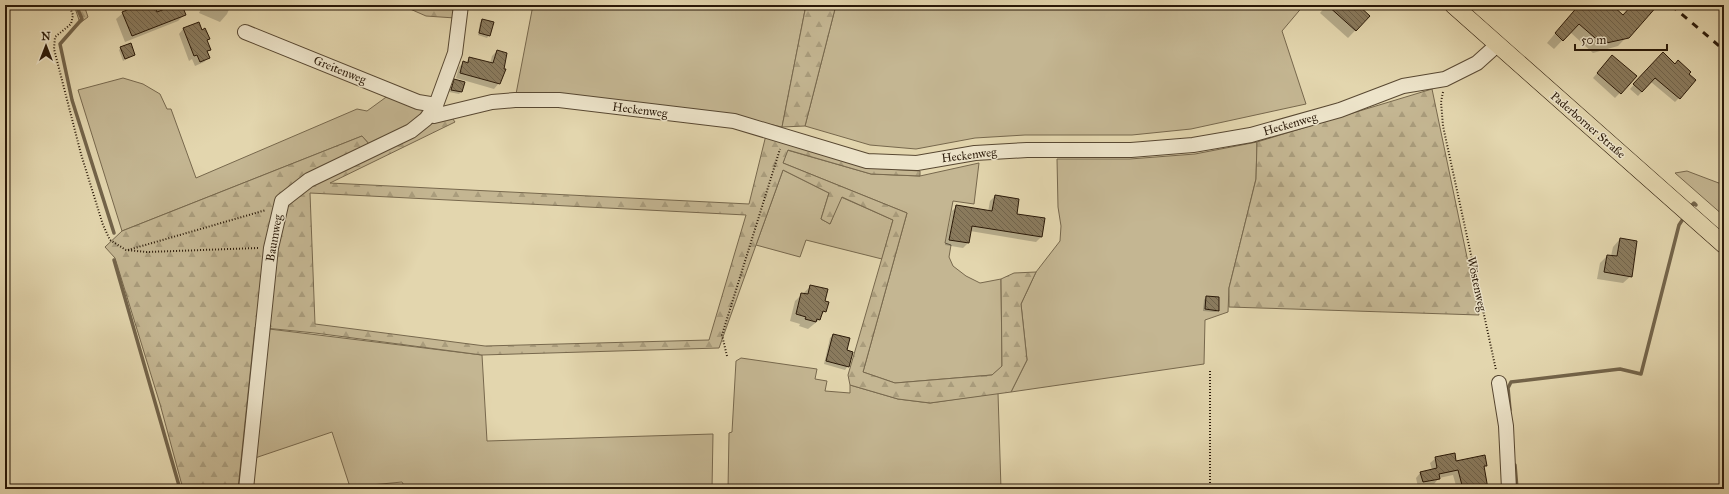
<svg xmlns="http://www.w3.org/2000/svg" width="1729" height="494" viewBox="0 0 1729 494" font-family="'IM FELL Great Primer',serif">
	<defs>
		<pattern id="forest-firs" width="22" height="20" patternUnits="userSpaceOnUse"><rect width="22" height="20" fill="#c4b692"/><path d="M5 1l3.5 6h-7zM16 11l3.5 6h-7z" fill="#a99c7c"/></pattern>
		<pattern id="building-back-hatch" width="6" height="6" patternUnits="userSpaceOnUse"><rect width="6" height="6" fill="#8a7b5e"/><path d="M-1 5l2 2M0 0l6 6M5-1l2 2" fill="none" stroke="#71644c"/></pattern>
	</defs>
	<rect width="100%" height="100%" fill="#e3d6ae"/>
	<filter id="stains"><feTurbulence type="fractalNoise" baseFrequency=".005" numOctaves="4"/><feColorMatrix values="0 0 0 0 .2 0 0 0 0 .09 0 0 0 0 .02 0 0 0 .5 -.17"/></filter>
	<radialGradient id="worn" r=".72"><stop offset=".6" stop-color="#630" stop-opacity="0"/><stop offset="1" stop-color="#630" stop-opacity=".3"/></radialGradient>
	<!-- green -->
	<g fill="#c4b692" stroke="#77684d">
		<path d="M533 5H806L782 127 736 117 516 94Z"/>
		<path d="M836 5H1304L1282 31 1306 104 1191 129 1132 135H1025L975 138 916 149 870 145 805 126Z"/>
		<path d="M123 78 143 84 160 94 167 109H171L196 178 357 109 367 111 389 95 425 110 402 130 370 145 362 136 122 231 78 90Z"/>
		<path d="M1257 142 1256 179 1229 288 1228 312 1205 320 1204 364 1011 392 1027 360 1021 304 1036 272 1060 241 1061 226 1058 207 1057 159H1130L1195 154Z"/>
		<path d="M787 150 871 174 920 176 979 163 974 204 953 201 945 243 951 245 949 257 953 266 966 276 980 283 1001 279 1002 367 992 375 895 383 863 372 907 213 783 163Z"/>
		<path d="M783 170 829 193 821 219 830 224 841 197 893 220 882 259 806 240 800 257 756 245Z"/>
		<path d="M1687 171 1724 185V216L1675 173Z"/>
		<path d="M269 329 482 355 487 441 713 434 712 489H406L402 482 350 487 332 432 255 458Z"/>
		<path d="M741 358 817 369 815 379 827 381 825 391 850 393V385L898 399 930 403 998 393 1001 489H728L729 433 732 432 736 361Z"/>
	</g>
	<!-- forest -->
	<g fill="url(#forest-firs)" stroke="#77684d" fill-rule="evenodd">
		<path d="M74 5H84L88 17 80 23Z"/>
		<path d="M401 5 455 7V18L426 16Z"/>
		<path d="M806 5H836L805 126 782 127Z"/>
		<path d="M1432 89 1479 315 1229 307V288L1256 179 1257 142Z"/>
		<path d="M450 115 455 122 330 183 749 204 766 135 871 168 920 171V176L871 174 788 150 783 163 907 213 863 372 895 383 992 375 1002 366 1001 279 1014 273 1036 272 1021 304 1027 360 1011 392 930 403 898 399 850 385 848 375 893 220 842 197 830 224 821 219 829 193 783 170 719 348 482 355 315 333 255 327 238 489H183L160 404 115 258 105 247 122 231 362 136 376 152 425 124ZM310 193 746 215 709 340 485 346 315 324Z"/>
	</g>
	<!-- shadow -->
	<g fill="#0003">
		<path d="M142 5H172L173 7 181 5 184 15 178 21 125 42 116 19 123 13Z"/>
		<path d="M203 5H231L227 14 220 22 199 13Z"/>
		<path d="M1327 5H1356L1369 16 1348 38 1320 13Z"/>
		<path d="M1541 5H1550L1546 9Z"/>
		<path d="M1579 5H1610L1623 16 1633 5H1657L1618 46 1593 53 1570 32 1554 49 1547 43Z"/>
		<path d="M1708 5H1718L1713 10Z"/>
		<path d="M483 20 489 35 487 38 478 35 480 22Z"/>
		<path d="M199 23 202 31 208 39 206 41 209 50 207 52 209 57 204 62 195 66 192 59 189 61 179 34 183 29Z"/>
		<path d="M121 48 134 55 123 61 119 50Z"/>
		<path d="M497 51 506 54 503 78 494 89 456 78 459 67 464 62 465 63 470 58 490 64 492 56Z"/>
		<path d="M1658 58 1675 65 1679 98 1675 102 1651 82 1638 96 1630 89Z"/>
		<path d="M1608 61 1635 77 1615 98 1593 78Z"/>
		<path d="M455 80 464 83 461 92 459 94 449 92Z"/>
		<path d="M995 196 1041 237 1036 242 970 231 968 243 963 248 945 245 952 211 957 206 988 212 990 201Z"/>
		<path d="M1620 239 1631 276 1623 283 1597 279 1600 263 1607 256H1611L1613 247Z"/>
		<path d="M811 286 824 302 825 311 820 317 819 320 808 329 799 326 800 324 790 321 795 301Z"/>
		<path d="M1206 297 1218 310 1216 312 1203 311 1204 300Z"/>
		<path d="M833 335 845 351 848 366 845 370 824 364 830 338Z"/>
		<path d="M1436 458 1486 465 1483 469 1487 489H1457L1453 475 1439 478 1434 484 1418 487 1416 478 1421 472 1432 470 1430 463Z"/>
	</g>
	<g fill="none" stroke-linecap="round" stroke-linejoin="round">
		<!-- stream -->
		<g stroke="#73644a" stroke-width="3.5">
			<path d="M76 5 82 19 60 44 72 100 114 233"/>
			<path d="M1692 205 1694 203 1696 205"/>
			<path d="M114 260 180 489"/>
			<path d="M1510 410 1508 388 1511 382 1620 369 1641 374 1679 225 1683 219"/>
			<path d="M1515 465 1517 489"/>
		</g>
	</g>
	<!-- building -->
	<g fill="url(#building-back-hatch)" stroke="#2a1908">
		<path d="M139 5H154L157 12 175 5H182L186 15 132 36 122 12Z"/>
		<path d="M1327 5H1358L1370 16 1356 31Z"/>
		<path d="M1579 5H1612L1623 15 1632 5H1658L1629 38 1602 44 1579 24 1563 41 1555 33Z"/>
		<path d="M482 19 494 22 490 36 479 33Z"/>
		<path d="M199 22 202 30 205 28 210 39 207 40 211 50 207 51 210 58 200 62 197 55 194 56 183 28Z"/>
		<path d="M131 43 135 55 125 59 120 47Z"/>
		<path d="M497 50 507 53 504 69H506L500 84 460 73 463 61 468 63 469 57 493 63Z"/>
		<path d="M1663 52 1675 64 1678 60 1691 72 1689 74 1696 80 1680 99 1655 78 1642 92 1633 84Z"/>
		<path d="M1612 55 1637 76 1621 94 1597 73Z"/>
		<path d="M454 79 465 82 462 92 451 90Z"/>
		<path d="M995 195 1019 199 1017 214 1045 218 1042 237 972 226 969 243 949 240 956 205 992 211Z"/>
		<path d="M1620 238 1637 241 1632 277 1604 272 1607 255 1617 256Z"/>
		<path d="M810 285 828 289 825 301 829 302 826 312 823 311 820 320 817 319 816 322 805 319 806 317 796 314 801 293 808 294Z"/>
		<path d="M1206 296 1219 297V311L1205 309Z"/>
		<path d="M833 334 850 338 847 350 853 352 849 367 826 361Z"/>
		<path d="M1455 453 1456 461 1485 455 1487 466H1484L1488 489H1463L1458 470 1439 474 1440 479 1423 482 1420 472 1437 468 1435 457Z"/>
	</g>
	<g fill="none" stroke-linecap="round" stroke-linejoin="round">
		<!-- minor casing -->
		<g stroke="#584832" stroke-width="16">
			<g id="minor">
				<path d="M245 32 418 102 436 105"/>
				<path d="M430 114 434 116 492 102 515 100H559L734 121 867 161 917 163 975 153 1027 150H1131L1193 145 1251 135 1340 110 1403 86 1445 79 1477 63 1497 45"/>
				<path d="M1499 383 1506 426 1509 489"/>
				<path d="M246 489 271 248 282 201 309 180 411 131 426 119 436 105 455 53 461 5"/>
			</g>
		</g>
		<!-- major casing -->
		<g stroke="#2a1908" stroke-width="18">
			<path id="major" d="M1453 5 1724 245"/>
		</g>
		<!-- path -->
		<g stroke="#2a1908" stroke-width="2" stroke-dasharray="1 2" stroke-linecap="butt">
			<path d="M69 5 73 15 71 24 55 37 54 49 81 154 103 225 110 240 126 250 147 252 258 248"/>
			<path d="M1443 92 1441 102 1443 126 1496 370"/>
			<path d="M128 250 266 210"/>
			<path d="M727 356 722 335 780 149"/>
			<path d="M1210 489V370"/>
		</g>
		<!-- minor -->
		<use href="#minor" stroke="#ede4ca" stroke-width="14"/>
		<!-- major -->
		<use href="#major" stroke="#e3d6ae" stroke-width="17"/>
		<!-- rail -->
		<path stroke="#2a1908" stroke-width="3" stroke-dasharray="7 7" stroke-linecap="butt" d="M1671 5 1724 50"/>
	</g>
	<g text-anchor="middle" stroke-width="3" stroke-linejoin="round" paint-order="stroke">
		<!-- street labels -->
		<g font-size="12" fill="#2a1908" stroke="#ede4ca">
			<text transform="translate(340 70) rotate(22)" y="4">Greitenweg</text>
			<text transform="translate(640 110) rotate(7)" y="4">Heckenweg</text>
			<text transform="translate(1290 124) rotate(-16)" y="4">Heckenweg</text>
			<text transform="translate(1588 125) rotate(41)" y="4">Paderborner Straße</text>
			<text transform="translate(969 155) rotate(-7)" y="4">Heckenweg</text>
			<text transform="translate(274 238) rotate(-80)" y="4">Baumweg</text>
			<text transform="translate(1477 284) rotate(78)" y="4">Wöstenweg</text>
		</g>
	</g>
	<!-- margin -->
	<rect width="1729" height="494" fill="none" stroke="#e3d6ae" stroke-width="20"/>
	<rect x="6" y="6" width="1717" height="482" fill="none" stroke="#2a1908" stroke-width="2"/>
	<rect x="10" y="10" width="1709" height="474" fill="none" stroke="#2a1908"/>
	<!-- north arrow -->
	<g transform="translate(46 46)" stroke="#ede4ca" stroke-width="3" paint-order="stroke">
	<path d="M0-3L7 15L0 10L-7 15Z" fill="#2a1908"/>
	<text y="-6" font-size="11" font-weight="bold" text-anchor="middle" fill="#2a1908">N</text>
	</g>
	<!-- scale -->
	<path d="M1575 44v6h92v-6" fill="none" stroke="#2a1908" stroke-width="2"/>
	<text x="1581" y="44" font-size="12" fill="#2a1908" stroke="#ede4ca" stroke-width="3" paint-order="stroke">50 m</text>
	<rect width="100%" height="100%" filter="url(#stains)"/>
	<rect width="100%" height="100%" fill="url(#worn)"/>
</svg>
